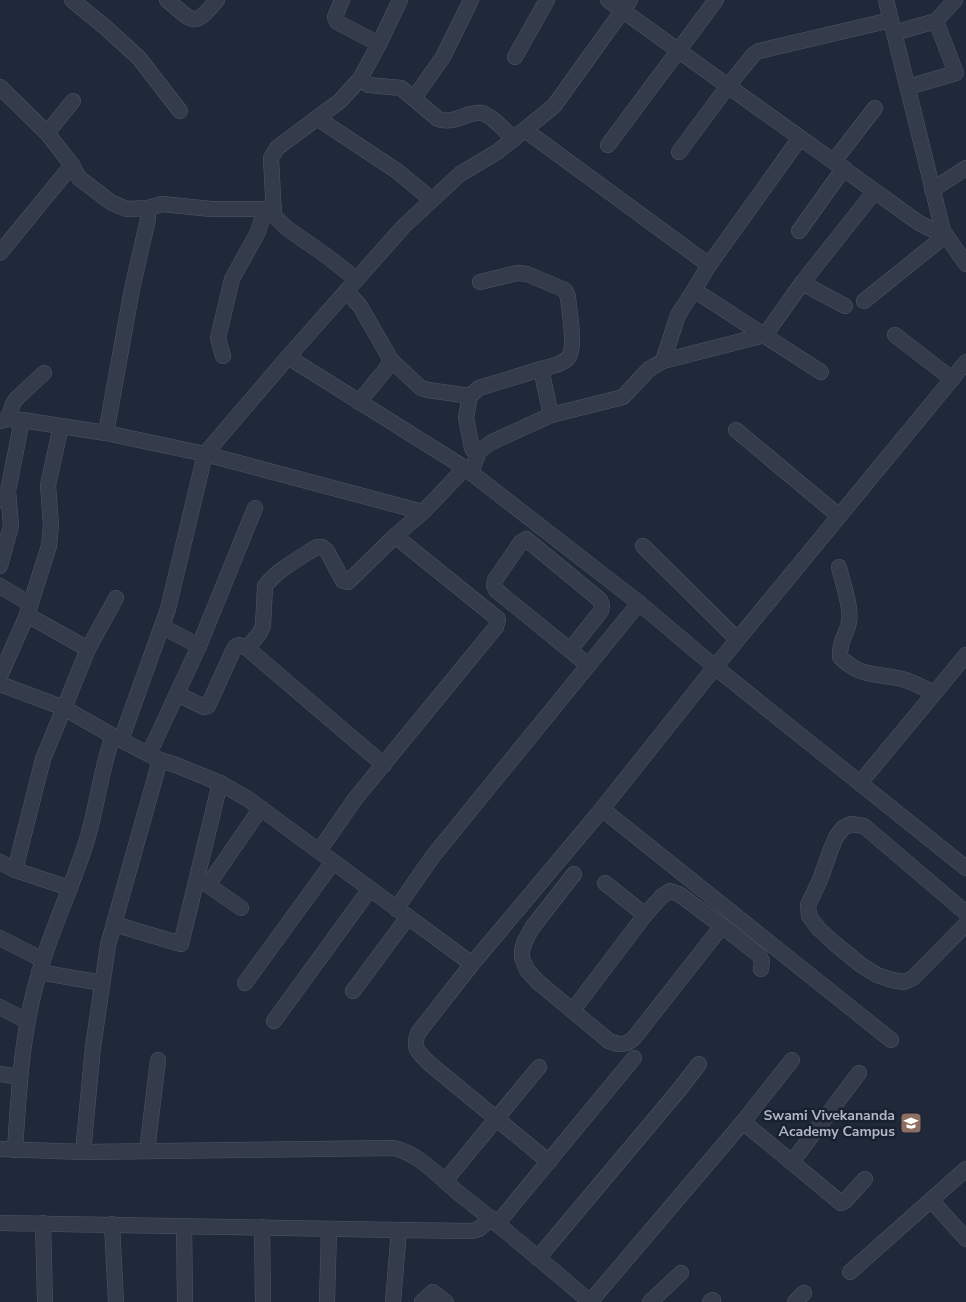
<svg xmlns="http://www.w3.org/2000/svg" width="966" height="1302" viewBox="0 0 966 1302" font-family="'Nunito Sans',sans-serif">
	<rect width="100%" height="100%" fill="#20293a"/>
	<g fill="none" stroke-linecap="round" stroke-linejoin="round">
		<!-- minor casing -->
		<g stroke="#4e5665" stroke-width="16">
			<g id="minor">
				<path d="M72 0 105 27 139 58 180 111"/>
				<path d="M167 0C194 22 193 29 217 0"/>
				<path d="M342 0 335 17 337 22 379 44 400 0"/>
				<path d="M608 0 919 223 931 229 943 231"/>
				<path d="M886 0 943 231 966 264"/>
				<path d="M936 21 955 0"/>
				<path d="M894 33 936 21 956 73 908 87"/>
				<path d="M515 57 547 0"/>
				<path d="M360 79 369 85 401 88 438 119C455 125 467 111 482 113 491 115 506 132 514 139"/>
				<path d="M0 87 47 133 72 165 0 253"/>
				<path d="M414 98 443 57 471 0"/>
				<path d="M317 118 397 171 432 200"/>
				<path d="M525 130 709 265 800 138"/>
				<path d="M47 133 73 101"/>
				<path d="M608 145 716 0"/>
				<path d="M679 152 728 86 754 54 759 51 891 20"/>
				<path d="M834 161 875 108"/>
				<path d="M72 165 79 178 112 203 127 209 148 208V219L132 289 106 433"/>
				<path d="M932 190 966 168"/>
				<path d="M148 208 162 204 211 209H274"/>
				<path d="M799 231 844 168"/>
				<path d="M709 265 694 290 821 372"/>
				<path d="M356 279 324 254 288 229 274 216 271 158 277 148 340 101 360 79 379 44"/>
				<path d="M480 282 517 273 527 274 565 290 568 297C569 310 577 351 567 359 561 365 548 367 541 369L551 415"/>
				<path d="M802 283 845 306"/>
				<path d="M346 291 360 306 391 360 386 369 359 402"/>
				<path d="M864 301 946 235"/>
				<path d="M895 335 952 379"/>
				<path d="M223 356 218 338 232 279 258 232 265 209"/>
				<path d="M288 357 403 227 460 174 497 152 554 106 630 0"/>
				<path d="M391 360 421 388 428 390 470 396"/>
				<path d="M663 361 678 315 694 290"/>
				<path d="M8 419 13 404 16 399 44 373"/>
				<path d="M0 421 8 419 22 420 106 433 205 454 423 512 465 468"/>
				<path d="M736 430 839 516"/>
				<path d="M477 455 472 448 466 418 470 396 479 388 541 369"/>
				<path d="M471 473 479 451 492 442 551 415 623 397 649 369 663 361 765 335 802 283 875 191"/>
				<path d="M0 500 8 491 22 420"/>
				<path d="M643 546 737 639"/>
				<path d="M0 566 11 526 8 491"/>
				<path d="M839 567C842 582 852 607 849 622 846 636 839 642 840 657 861 678 877 673 902 679 913 682 924 688 934 693"/>
				<path d="M0 586 30 604"/>
				<path d="M163 627 199 646"/>
				<path d="M247 648 259 634 263 626 265 586C278 569 300 558 317 547H322L327 551 343 581 348 582 395 536"/>
				<path d="M88 649 116 598"/>
				<path d="M570 650 601 611 602 605 600 600 526 539 521 542 495 580 494 585 496 590 588 665"/>
				<path d="M0 676 27 615 49 546 51 525 48 485 61 426"/>
				<path d="M0 684 64 708 88 649 27 615"/>
				<path d="M177 694 204 707 208 706 232 653 236 646 239 645 247 648 384 765"/>
				<path d="M121 740 168 609 205 454 288 357 465 468 639 603 715 667 966 868"/>
				<path d="M149 754 199 646 255 508"/>
				<path d="M860 783 966 655"/>
				<path d="M602 809 891 1040"/>
				<path d="M319 851 355 799 496 627 498 619 395 536 423 512"/>
				<path d="M0 862 15 870 69 888"/>
				<path d="M15 870 43 759 64 708 113 736"/>
				<path d="M574 874 532 928 525 941 522 950V958L527 970 538 982 609 1041C619 1045 625 1046 634 1038L722 926 759 955 762 961 761 969"/>
				<path d="M605 883 645 915"/>
				<path d="M241 908 208 885 261 808"/>
				<path d="M396 909 433 856 639 603"/>
				<path d="M966 913 864 826 851 824 843 828 836 837 831 849 820 880 808 905 809 916 818 928 833 942 861 965 877 975 892 980 904 982 913 978 966 924"/>
				<path d="M114 924 181 944 220 783"/>
				<path d="M0 938 43 960"/>
				<path d="M39 972 102 983"/>
				<path d="M245 983 333 862"/>
				<path d="M353 991 408 917"/>
				<path d="M0 1007 27 1021"/>
				<path d="M573 1010 645 915 662 896 670 891 679 894 722 926"/>
				<path d="M274 1021 370 889"/>
				<path d="M0 1074 20 1077"/>
				<path d="M743 1122 841 1203 845 1201 865 1179"/>
				<path d="M0 1149 83 1152 394 1148C417 1153 438 1175 456 1191 502 1227 546 1264 590 1302"/>
				<path d="M15 1150C19 1088 22 1026 41 967 53 926 72 887 85 846 97 810 100 772 113 736L160 760 176 765 220 783 248 799 472 964"/>
				<path d="M147 1151 158 1060"/>
				<path d="M83 1152 93 1047 108 945 160 760"/>
				<path d="M549 1162 430 1064C419 1053 412 1049 418 1033L472 964 598 814 715 667 966 362"/>
				<path d="M792 1162 859 1073"/>
				<path d="M445 1181 539 1067"/>
				<path d="M931 1200 966 1239"/>
				<path d="M0 1223 399 1230"/>
				<path d="M43 1223 45 1302"/>
				<path d="M112 1224 116 1302"/>
				<path d="M497 1224 634 1058"/>
				<path d="M184 1226 185 1302"/>
				<path d="M262 1227 263 1302"/>
				<path d="M538 1258 679 1090 699 1064"/>
				<path d="M850 1272 966 1169"/>
				<path d="M327 1302 329 1229"/>
				<path d="M393 1302 399 1230 472 1231 479 1229 491 1218"/>
				<path d="M422 1302 433 1292 446 1302"/>
				<path d="M590 1302 743 1122 792 1060"/>
				<path d="M650 1302 681 1273"/>
				<path d="M710 1302 713 1300"/>
				<path d="M795 1302 804 1293"/>
			</g>
		</g>
		<!-- minor -->
		<use href="#minor" stroke="#343b4b" stroke-width="15"/>
	</g>
	<!-- icons -->
	<defs>
		<g id="school-square" transform="scale(1.125)"><rect x="-9" y="-9" width="18" height="18" rx="4" fill="#8d6e63" stroke="#19202f"/><path d="M0-5L7-2L0 1L-7-2ZM-4 1L0 2.5L4 1V4Q0 6-4 4Z" fill="#fff"/></g>
	</defs>
	<g fill-rule="evenodd">
		<use href="#school-square" x="911" y="1123"/>
	</g>
	<g text-anchor="middle" stroke-width="5" stroke-linejoin="round" paint-order="stroke">
		<!-- poi labels -->
		<g font-size="14" font-weight="bold" fill="#aeb6c7" stroke="#19202f" text-anchor="end">
			<text x="895" y="1120">Swami Vivekananda<tspan x="895" dy="16">Academy Campus</tspan></text>
		</g>
	</g>
</svg>
